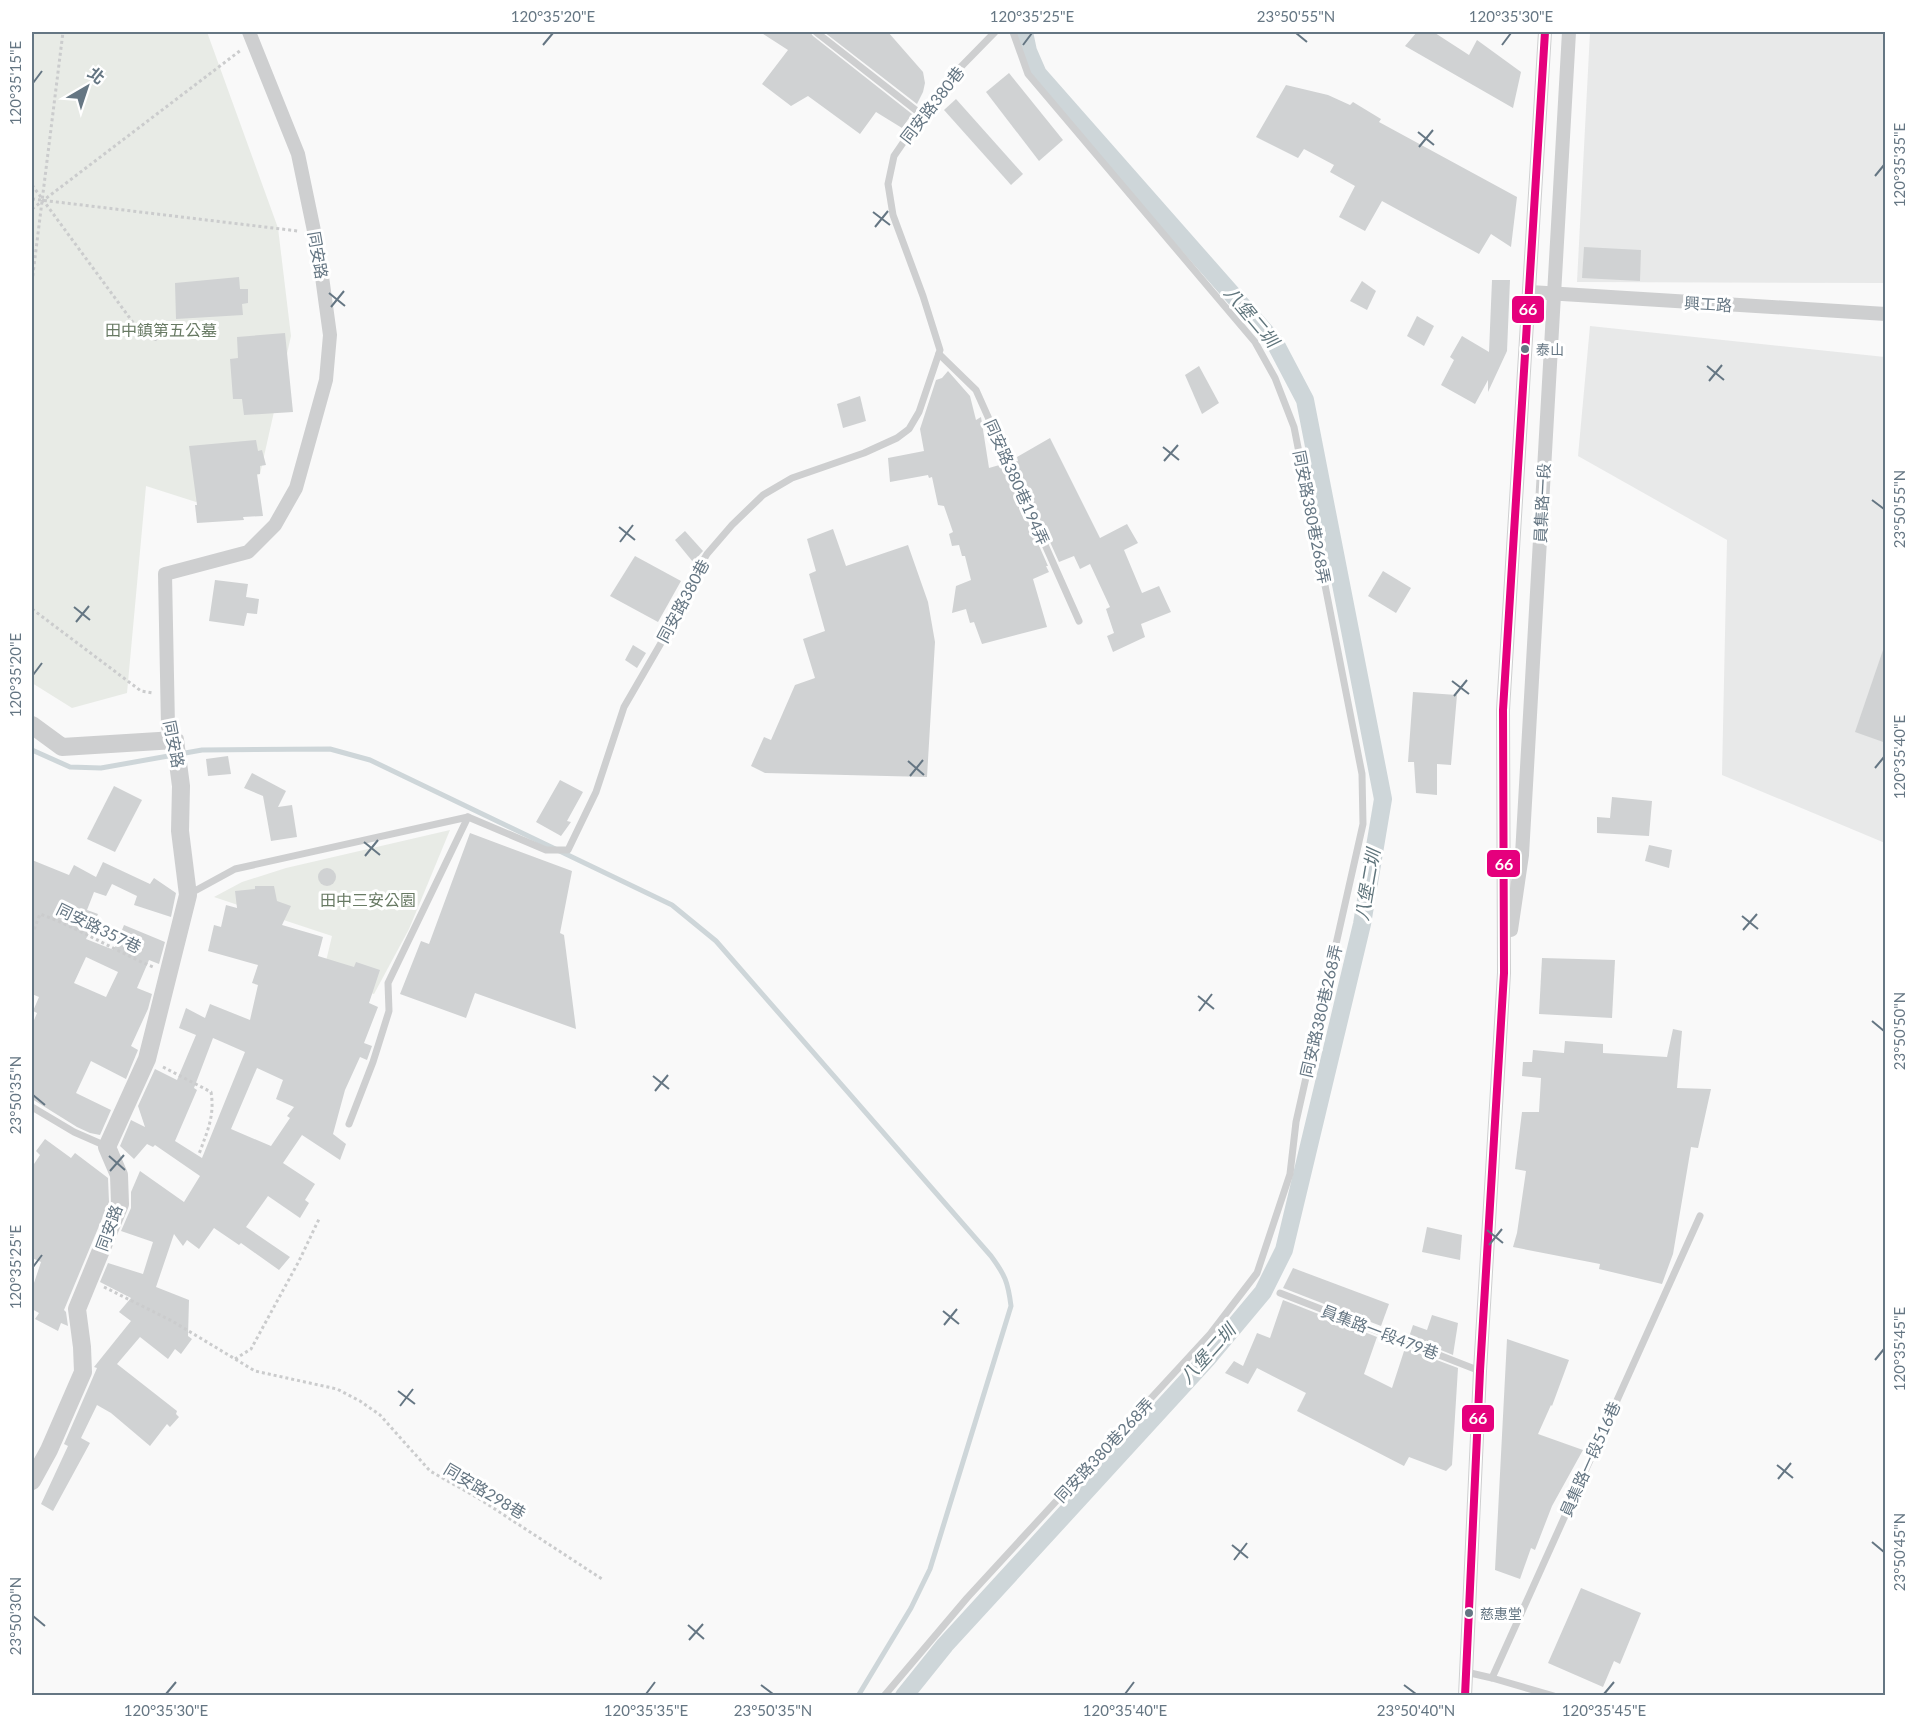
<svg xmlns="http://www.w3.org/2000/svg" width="1917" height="1727" viewBox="0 0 1917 1727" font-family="Lato,'Noto Sans TC',sans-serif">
	<rect width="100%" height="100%" fill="#f9f9f9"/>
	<!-- built -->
	<g fill="#e8e9e9">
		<path d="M1590 32H1885V283L1577 282Z"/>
		<path d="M1590 326 1885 357V843L1722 775 1727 540 1578 456Z"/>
	</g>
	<!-- green -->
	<g fill="#e8ebe6">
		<path d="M32 32H207L278 228 291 336 260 474 196 502 146 486 127 693 72 708 32 683Z"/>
		<path d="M450 830 409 929 374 994 322 978 332 936 214 897 242 882 286 868Z"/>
	</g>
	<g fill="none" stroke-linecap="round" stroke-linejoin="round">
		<!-- stream -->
		<path stroke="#ced6d9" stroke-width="5" d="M32 750 70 767 101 768 202 750 330 749 370 760 672 905 716 941 991 1256C1005 1275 1008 1282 1011 1306L930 1569 911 1608 858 1696"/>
		<!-- canal -->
		<path stroke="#ced6d9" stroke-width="18" d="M904 1696 945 1645 1207 1359 1263 1292 1284 1250 1362 924 1383 799 1305 400 1275 343 1038 74 1028 51 1024 32"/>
	</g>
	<!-- building -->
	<g fill="#d0d2d3" fill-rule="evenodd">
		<path d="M760 32H810L813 36 912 114 902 128 876 112 860 134 808 96 791 106 762 84 788 50Z"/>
		<path d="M824 32H888L923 72 925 83 923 92 917 104Z"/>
		<path d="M1417 32 1435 33 1469 55 1477 40 1521 72 1513 108 1405 46Z"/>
		<path d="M1009 73 1063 140 1039 161 986 92Z"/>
		<path d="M1286 85 1328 95 1350 105 1353 102 1381 119 1379 122 1517 197 1511 247 1491 234 1479 254 1382 201 1365 231 1339 217 1355 186 1330 172 1334 165 1304 149 1298 158 1256 137Z"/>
		<path d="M956 99 1023 174 1011 185 944 110Z"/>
		<path d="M1584 247 1641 250 1640 281 1582 278Z"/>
		<path d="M239 277 240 289H248V303L242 304 243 315 176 319 175 283Z"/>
		<path d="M1492 280H1510L1507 351 1488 392V380L1475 404 1441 385 1454 360 1450 357 1462 336 1489 352Z"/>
		<path d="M1362 281 1376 291 1367 310 1350 301Z"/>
		<path d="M1417 316 1434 326 1424 346 1407 336Z"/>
		<path d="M285 333 293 412 244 415 242 399H233L230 359 238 358 237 337Z"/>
		<path d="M1199 366 1219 403 1202 414 1185 375Z"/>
		<path d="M948 371 970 396 976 420 981 417 989 468 1003 464 1048 566H1046L1049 572 1033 579 1047 627 982 644 974 622 970 623 966 609 952 613 956 586 971 580 965 556H962L959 545 952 546 949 534 953 532 944 506 938 505 932 477 929 478 928 475 890 482 888 458 924 451 920 429 936 380 942 378Z"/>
		<path d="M860 396 866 421 843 428 837 404Z"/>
		<path d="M1050 438 1100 538 1127 524 1138 543 1124 550 1142 593 1159 586 1171 612 1141 624 1145 637 1113 652 1107 636 1114 633 1106 609 1110 607 1090 564 1080 569 1074 556 1059 562 1014 462 1018 461 1017 457Z"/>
		<path d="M256 440 258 451 262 450 266 465 260 466V474H257L263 516 243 517 244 520 197 523 195 505H197L189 446Z"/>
		<path d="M833 529 846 566 908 545 928 602 935 642 927 777 765 773 751 766 764 737 771 740 795 685 815 678 803 639 825 631 809 574 816 571 807 539Z"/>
		<path d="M685 531 703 551 693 562 675 540Z"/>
		<path d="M635 556 681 581 658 622 610 596Z"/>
		<path d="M1383 571 1411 588 1396 613 1368 596Z"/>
		<path d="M215 580 248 584 246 597 259 599 257 614 247 613 244 626 209 621Z"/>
		<path d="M633 645 646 653 637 668 625 660Z"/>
		<path d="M1883 650 1886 651V743L1855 732Z"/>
		<path d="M1413 692 1457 695 1451 765 1437 764V795L1416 793 1414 762H1408Z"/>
		<path d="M228 756 231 774 208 776 206 759Z"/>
		<path d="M252 773 286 791 278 807 292 805 297 837 271 841 263 796 244 788Z"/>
		<path d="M560 780 583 792 567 821 571 822 561 836 536 822Z"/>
		<path d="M114 786 142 800 115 852 87 839Z"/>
		<path d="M1612 797 1652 801 1649 836 1597 833V817L1610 818Z"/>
		<path d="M470 833 572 871 560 933 564 935 576 1029 475 993 466 1018 400 994 421 941 429 944Z"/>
		<path d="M1649 845 1672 850 1669 868 1645 861Z"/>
		<path d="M32 860 69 875 74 865 96 877 103 862 150 884 154 878 176 893 171 917 134 905 137 896 112 884 106 896 94 892 87 910 98 914 86 939 114 950 124 925 165 942 159 964 149 960 137 988 152 994 148 1009 131 1046 138 1050 126 1079 91 1061 76 1093 111 1110 100 1135 90 1133 77 1127 32 1099V1025L37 1013 33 1011 39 997 32 994ZM86 957 118 972 106 997 74 983Z"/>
		<circle cx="327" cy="877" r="9"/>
		<path d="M255 886H274L277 901 291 906 282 925 323 937 318 956 354 967 356 962 380 970 369 1003 378 1007 364 1043 372 1046 367 1060 360 1057 345 1090 333 1134 346 1144 340 1160 302 1135 283 1163 315 1184 305 1200 309 1203 300 1218 268 1196 246 1227 290 1257 279 1270 241 1243 239 1245 214 1228 199 1249 187 1240 183 1246 174 1234 156 1287 189 1300 188 1336 192 1339 181 1354 175 1349 168 1359 140 1337 117 1364 177 1411 176 1414 179 1417 170 1427 167 1424 150 1446 111 1413 97 1405 81 1438 90 1443 53 1511 41 1504 68 1446 64 1444 97 1368 94 1367 131 1321 119 1312 131 1298 100 1282 108 1263 143 1274 153 1242 121 1231 131 1208V1192L140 1171 184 1202 200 1176 155 1145 153 1147 147 1144 134 1159 120 1146 131 1120 145 1127 138 1106 155 1069 177 1080 196 1035 179 1028 186 1008 205 1018 210 1004 250 1020 258 985 252 983 258 965 208 951 214 925 221 927 226 905 237 908 235 891 255 889ZM213 1038 245 1052 202 1158 175 1141 197 1090 194 1088ZM257 1068 283 1080 276 1099 294 1107 287 1116 290 1118 271 1146 231 1129Z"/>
		<path d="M1542 958 1615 960 1612 1018 1539 1014Z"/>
		<path d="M1673 1029 1682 1031 1677 1088 1711 1089 1698 1148 1691 1147 1673 1254 1662 1284 1599 1269 1600 1264 1513 1247 1517 1233 1526 1171 1515 1169 1522 1112H1539L1541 1078 1522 1076 1523 1062H1532L1533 1050 1564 1053 1565 1041 1603 1044V1053L1667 1057Z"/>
		<path d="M45 1139 71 1158 75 1153 108 1178 109 1202 64 1310 66 1312 68 1326 61 1323 58 1331 35 1319 39 1313 32 1309V1289L41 1262 32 1258V1167L40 1155 36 1151Z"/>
		<path d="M1427 1227 1462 1235 1460 1260 1422 1252Z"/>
		<path d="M1293 1268 1389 1304 1381 1326 1283 1288Z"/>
		<path d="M1283 1300 1377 1337 1364 1374 1392 1388 1405 1348 1458 1368 1452 1465 1446 1471 1409 1457 1404 1466 1297 1411 1306 1393 1257 1368 1248 1384 1225 1373 1234 1361 1243 1366 1257 1333 1270 1338Z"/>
		<path d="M1432 1315 1458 1323 1453 1355 1409 1337 1413 1325 1427 1330Z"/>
		<path d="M1507 1339 1569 1360 1552 1406 1551 1405 1538 1434 1583 1450 1552 1506 1535 1550 1531 1548 1520 1579 1495 1570Z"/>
		<path d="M1581 1588 1641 1613 1620 1664 1614 1661 1603 1687 1548 1663Z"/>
	</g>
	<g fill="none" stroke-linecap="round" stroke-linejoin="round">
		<!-- path -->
		<g stroke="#cbcccd" stroke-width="3" stroke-dasharray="3 3" stroke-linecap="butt">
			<path d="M32 185 140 332 157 340"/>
			<path d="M32 199 298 231"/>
			<path d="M32 209 241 50"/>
			<path d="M32 282 63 32"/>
			<path d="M32 609 141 691 153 693"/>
			<path d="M32 935 40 914C79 928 115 951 153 967"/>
			<path d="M163 1067 211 1092C215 1116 207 1132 199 1154"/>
			<path d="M104 1287 172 1321 255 1371 337 1389 360 1401 380 1415 430 1471 478 1498 602 1579"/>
			<path d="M235 1359 251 1349 299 1261 319 1219"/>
		</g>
		<!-- service -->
		<g stroke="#cecfd0" stroke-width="7">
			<path d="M816 32 922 115"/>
			<path d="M939 354 976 390 1079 621"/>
			<path d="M191 893 235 869 468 817 546 850H568L596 792 624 707 668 631 681 598 707 554 732 525 763 495 792 478 864 453 897 438 909 429 919 412 940 350 923 296 893 215 888 184 894 156 922 115 949 79 995 32"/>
			<path d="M32 1107 74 1132 106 1146"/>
			<path d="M349 1124 373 1062 389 1011 388 983 468 817"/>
			<path d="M1280 1293 1480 1371"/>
			<path d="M1466 1672 1492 1678 1700 1216"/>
			<path d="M1492 1678 1554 1696"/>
			<path d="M884 1696 967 1598 1211 1333 1257 1273 1290 1174 1296 1122 1363 824 1362 774 1294 427 1275 378 1255 342 1028 74 1013 32"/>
		</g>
		<!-- minor -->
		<g stroke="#cecfd0" stroke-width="14">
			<path d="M1530 292 1886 314"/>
			<path d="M175 740 168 727 165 574 248 552 275 525 296 488 326 380 330 335 319 255 298 154 249 32"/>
			<path d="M1511 930 1522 855 1569 32"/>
			<path d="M1465 1696 1480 1371 1504 973 1503 710 1545 32"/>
		</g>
		<!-- tertiary -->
		<path stroke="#cecfd0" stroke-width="18" d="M32 725 62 747 175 740 181 786 180 831 188 895 147 1059 107 1147 119 1175 120 1204 77 1309 82 1347 83 1372 49 1450 32 1481"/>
		<!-- bus-1 casing -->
		<g stroke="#fff" stroke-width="12">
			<path id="bus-1" d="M1465 1696 1480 1371 1504 973 1503 710 1545 32"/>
		</g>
		<!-- bus-1 -->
		<use href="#bus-1" stroke="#e5007d" stroke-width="8"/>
	</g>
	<!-- ticks -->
	<path fill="none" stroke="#657683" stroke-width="2" d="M1296 33 1307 42M543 45 553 33M1023 45 1032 33M1502 45 1511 33M33 83 42 71M1418 132 1434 145M1419 147 1433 130M1875 176 1884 165M873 212 890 225M875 227 888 211M329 293 345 306M331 307 344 291M1707 366 1724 380M1709 381 1722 365M1163 447 1179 460M1164 461 1178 445M1872 500 1884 509M619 527 635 540M620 542 633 525M74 607 90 620M76 622 89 606M33 675 42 663M1452 681 1469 694M1454 696 1467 680M908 761 924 775M1875 768 1884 757M910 776 923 760M364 842 380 855M365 856 378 840M1742 916 1758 929M1743 930 1757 914M1198 996 1214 1009M1199 1011 1212 994M1872 1021 1884 1031M653 1076 669 1089M655 1091 668 1075M33 1095 45 1105M109 1156 125 1170M110 1171 124 1155M1487 1230 1503 1243M1489 1245 1502 1229M33 1267 42 1255M943 1311 959 1324M944 1325 957 1309M1875 1360 1884 1349M398 1391 415 1404M400 1406 413 1389M1777 1465 1793 1478M1778 1479 1791 1463M1872 1542 1884 1552M1232 1545 1248 1558M1234 1560 1247 1543M33 1616 45 1626M688 1625 704 1639M689 1640 703 1624M761 1685 773 1694M1404 1685 1416 1694M166 1694 176 1682M646 1694 655 1682M1125 1694 1134 1682M1604 1694 1614 1682"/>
	<!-- markers -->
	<g fill="#657683" stroke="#fff" stroke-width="2">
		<circle cx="1525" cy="349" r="5"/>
		<circle cx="1469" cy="1613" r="5"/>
	</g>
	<g text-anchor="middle" stroke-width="6" stroke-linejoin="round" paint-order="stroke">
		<!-- bus labels -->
		<g font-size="14" fill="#657683" stroke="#fff" text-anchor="start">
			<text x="1536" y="355">泰山</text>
			<text x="1480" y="1619">慈惠堂</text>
		</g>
		<!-- street labels -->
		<g font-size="16" fill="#657683" stroke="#fff">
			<text transform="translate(932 105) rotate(-52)" y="6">同安路380巷</text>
			<text transform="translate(318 255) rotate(80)" y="6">同安路</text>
			<text transform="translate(1708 304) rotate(3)" y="6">興工路</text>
			<text transform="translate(1017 482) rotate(66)" y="6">同安路380巷194弄</text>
			<text transform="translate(1542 503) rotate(-87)" y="6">員集路一段</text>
			<text transform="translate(1312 517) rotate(79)" y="6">同安路380巷268弄</text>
			<text transform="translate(683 601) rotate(-62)" y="6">同安路380巷</text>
			<text transform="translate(174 744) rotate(79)" y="6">同安路</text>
			<text transform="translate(99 928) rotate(26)" y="6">同安路357巷</text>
			<text transform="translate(1321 1011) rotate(-77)" y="6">同安路380巷268弄</text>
			<text transform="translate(109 1228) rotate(-70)" y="6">同安路</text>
			<text transform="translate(1380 1332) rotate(21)" y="6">員集路一段479巷</text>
			<text transform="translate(1104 1450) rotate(-47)" y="6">同安路380巷268弄</text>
			<text transform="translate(1590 1459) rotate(-66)" y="6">員集路一段516巷</text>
			<text transform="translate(485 1491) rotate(31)" y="6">同安路298巷</text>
		</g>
		<!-- park labels -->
		<g font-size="16" fill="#687a64" stroke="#fff">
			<text x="161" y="336">田中鎮第五公墓</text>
			<text x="368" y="906">田中三安公園</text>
		</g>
		<!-- water labels -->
		<g font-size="18" font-style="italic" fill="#60757c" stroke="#fff">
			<text transform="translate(1251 317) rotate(50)" y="6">八堡二圳</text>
			<text transform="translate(1368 885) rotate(-80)" y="6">八堡二圳</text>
			<text transform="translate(1208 1354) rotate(-48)" y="6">八堡二圳</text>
		</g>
	</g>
	<g stroke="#fff" stroke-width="2">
		<rect x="1511" y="295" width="34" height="29" rx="6" fill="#e5007d"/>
		<rect x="1486" y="849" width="35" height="29" rx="6" fill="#e5007d"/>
		<rect x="1461" y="1404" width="34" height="29" rx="6" fill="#e5007d"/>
	</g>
	<g font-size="16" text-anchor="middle" font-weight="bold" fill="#fff">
		<text x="1528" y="315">66</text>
		<text x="1504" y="870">66</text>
		<text x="1478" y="1424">66</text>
	</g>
	<!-- border -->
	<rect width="1917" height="1727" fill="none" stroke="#ffffff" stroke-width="66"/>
	<!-- north arrow -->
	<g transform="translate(87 87) rotate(39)" stroke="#ffffff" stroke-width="4.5" paint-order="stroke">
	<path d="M0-4.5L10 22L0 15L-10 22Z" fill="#657683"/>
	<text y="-9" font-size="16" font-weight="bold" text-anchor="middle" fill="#657683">北</text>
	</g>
	<rect x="33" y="33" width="1851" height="1661" fill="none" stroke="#657683" stroke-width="2"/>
	<g font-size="15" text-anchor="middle" fill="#657683">
		<text x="553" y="22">120°35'20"E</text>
		<text x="1032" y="22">120°35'25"E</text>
		<text x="1296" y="22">23°50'55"N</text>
		<text x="1511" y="22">120°35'30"E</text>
		<text transform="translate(16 83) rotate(-90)" y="5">120°35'15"E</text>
		<text transform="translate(1900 165) rotate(-90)" y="5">120°35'35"E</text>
		<text transform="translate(1900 509) rotate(-90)" y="5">23°50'55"N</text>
		<text transform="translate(16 675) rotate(-90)" y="5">120°35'20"E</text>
		<text transform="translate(1900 757) rotate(-90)" y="5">120°35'40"E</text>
		<text transform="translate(1900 1031) rotate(-90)" y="5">23°50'50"N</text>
		<text transform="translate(16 1095) rotate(-90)" y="5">23°50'35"N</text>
		<text transform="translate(16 1267) rotate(-90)" y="5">120°35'25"E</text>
		<text transform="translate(1900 1349) rotate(-90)" y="5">120°35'45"E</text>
		<text transform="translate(1900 1552) rotate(-90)" y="5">23°50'45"N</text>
		<text transform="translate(16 1616) rotate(-90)" y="5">23°50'30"N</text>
		<text x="166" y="1716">120°35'30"E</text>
		<text x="646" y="1716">120°35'35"E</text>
		<text x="773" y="1716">23°50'35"N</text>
		<text x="1125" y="1716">120°35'40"E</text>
		<text x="1416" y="1716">23°50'40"N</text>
		<text x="1604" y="1716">120°35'45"E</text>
	</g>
</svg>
